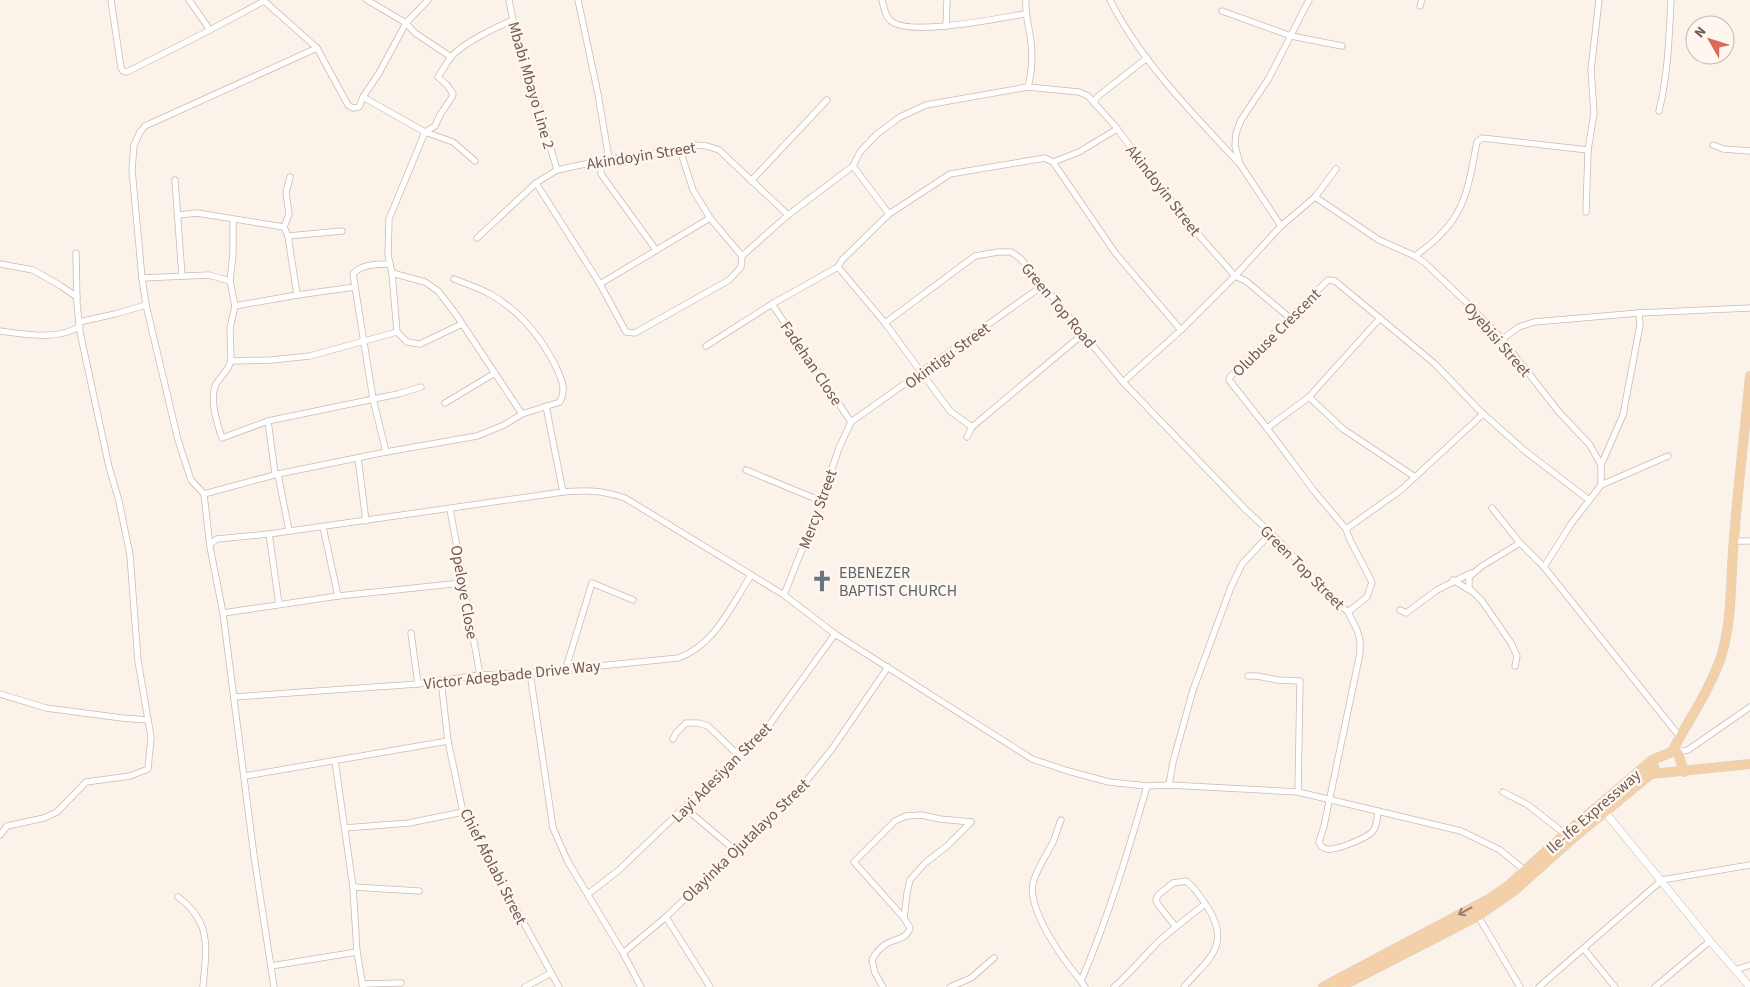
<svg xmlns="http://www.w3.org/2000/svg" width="1750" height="987" viewBox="0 0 1750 987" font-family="'Source Sans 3',sans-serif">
	<rect width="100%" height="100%" fill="#fbf3ea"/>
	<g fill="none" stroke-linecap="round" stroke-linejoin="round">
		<!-- minor casing -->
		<g stroke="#ccbab0" stroke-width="7">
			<g id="minor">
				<path d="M111 0 121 68 123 71 127 72 210 30 264 1"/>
				<path d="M189 0 210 30"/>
				<path d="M263 0 317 48 348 105 353 108 359 107 363 97 379 73 406 23 428 0"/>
				<path d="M367 0 406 23 415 33 451 57"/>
				<path d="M509 0 513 20 557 170"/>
				<path d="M578 0 598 94 609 159"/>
				<path d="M882 0C884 7 885 17 891 21 910 37 999 18 1025 14"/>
				<path d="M1026 0C1025 13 1028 23 1030 35 1033 52 1032 71 1028 87"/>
				<path d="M1110 0C1140 60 1192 113 1238 162"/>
				<path d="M1420 6 1422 0"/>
				<path d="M1222 11 1291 36 1342 46"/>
				<path d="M946 26 947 0"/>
				<path d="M363 97 425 132 453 142 475 161"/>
				<path d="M1094 103 1097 97 1147 58"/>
				<path d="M1659 111C1668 74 1669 38 1671 0"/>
				<path d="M1713 145 1723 149 1750 151"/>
				<path d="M601 161V174L656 250"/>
				<path d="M1053 162 1079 152 1117 129"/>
				<path d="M853 166 889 214"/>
				<path d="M175 180 182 276"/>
				<path d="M751 181 827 100"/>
				<path d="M536 183 600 284 626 332 635 333 729 280 741 267 742 256 710 218 693 190 680 150"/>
				<path d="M1315 197 1379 240 1415 256 1425 263 1466 302 1502 339 1558 411 1590 445 1601 465V485L1571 524 1544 567 1680 737"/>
				<path d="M1586 212 1588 150 1594 113 1591 70 1599 0"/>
				<path d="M178 215 197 213 284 227 288 236 297 295"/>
				<path d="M233 220V254L230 281 235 306 230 328 231 361 271 360 310 356 397 332"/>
				<path d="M1281 226 1240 164 1235 146 1236 133 1241 120 1269 78 1309 0"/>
				<path d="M284 227 289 214 286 192 290 177"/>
				<path d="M288 236 342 231"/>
				<path d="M477 238 536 183 557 170 609 159 680 150 695 145 707 146 719 150 788 215"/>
				<path d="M742 256 788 215 853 166 860 152 877 134 900 117 926 105 1028 87 1079 92 1088 96 1115 126 1167 196 1197 233 1235 276 1246 281 1290 318"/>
				<path d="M1415 256C1435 242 1456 222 1464 198 1471 180 1473 160 1477 142L1482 138 1588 150"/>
				<path d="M0 264 33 270 61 286 77 297"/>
				<path d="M390 264 388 255 389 219 425 132 435 126 440 115 452 97 453 94 447 85 438 77C442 71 447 62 451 57 463 43 496 27 513 20"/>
				<path d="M838 267 885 323 950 411 972 427"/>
				<path d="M392 273 425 282 438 291 455 313 522 414"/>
				<path d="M142 278 209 275 230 281"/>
				<path d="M600 284 710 218"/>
				<path d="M772 304 851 422"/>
				<path d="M235 306 297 295 355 287"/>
				<path d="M79 322 115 314 146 305"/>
				<path d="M885 323 975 256 998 252H1011L1020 258 1123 382 1246 510 1271 533 1335 601 1348 612 1357 630 1360 640V653L1324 826 1319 842C1321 846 1322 848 1327 849 1335 851 1364 839 1371 833 1377 828 1377 819 1378 811"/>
				<path d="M0 331C24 334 59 341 80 326"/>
				<path d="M1502 339 1519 327 1534 322 1639 313 1750 308"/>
				<path d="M706 346 772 304 838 267 842 260 889 214 950 174 1045 158 1053 162 1116 254 1181 330"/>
				<path d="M231 361C228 371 221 376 216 384 209 399 217 424 222 438L268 421 398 394 421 387"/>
				<path d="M1123 382 1181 330 1235 276 1281 226 1315 197 1336 169"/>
				<path d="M1309 397 1343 429 1415 477"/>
				<path d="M445 403 495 373"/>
				<path d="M546 406 563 492"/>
				<path d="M268 421 275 474"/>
				<path d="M1267 428 1309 397 1380 318"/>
				<path d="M967 437 972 427 1083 334"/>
				<path d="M386 452 373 399 353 274C361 264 378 264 390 264L392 273 397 332 407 342 420 344 462 324"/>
				<path d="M358 458 366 521"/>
				<path d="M1601 465 1623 415 1640 325 1639 313"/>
				<path d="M746 470 821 501"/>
				<path d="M278 474 289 531"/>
				<path d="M1601 485 1668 456"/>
				<path d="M204 494 278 474 386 452 477 436 504 425 522 414 560 402C567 388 561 378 555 365 540 336 520 311 490 294 479 288 466 284 454 279"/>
				<path d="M1492 508 1520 543 1544 567"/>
				<path d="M450 509 480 675"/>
				<path d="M323 527 338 596"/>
				<path d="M1346 529 1401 490 1483 414"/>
				<path d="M269 534 279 604"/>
				<path d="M1734 541H1750"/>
				<path d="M210 544 217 539 269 534 563 492C588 490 600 490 625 498L784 595 835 634 1032 759 1068 771 1109 782 1147 786 1169 785 1298 792 1461 831 1500 850 1527 872"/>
				<path d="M1453 580 1471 591"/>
				<path d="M784 595 821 501 839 448 851 422 1042 286"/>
				<path d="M1400 610 1406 613 1437 590 1471 573"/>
				<path d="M1348 612 1367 597 1372 582 1350 540 1346 529 1314 491 1267 428 1229 380 1230 377 1328 280 1335 281 1435 364 1479 410 1525 451 1589 500"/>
				<path d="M223 613 338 596 462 583"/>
				<path d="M411 633 418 684"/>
				<path d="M1515 666 1517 656 1511 643 1482 601 1469 588V577L1482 566 1520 543"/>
				<path d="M566 668 592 583 633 600"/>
				<path d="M530 673 553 828 568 862 623 953 641 987"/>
				<path d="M1248 676H1257L1278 680 1300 681 1298 792"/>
				<path d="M441 680 448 741 463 812 559 987"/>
				<path d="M0 694 46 708 122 718 148 720"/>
				<path d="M234 697 418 684 480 675 530 673 678 658C714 646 732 605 751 575"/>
				<path d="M673 739 676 733 686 723H698L708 726 739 756"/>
				<path d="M1676 752 1688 750 1750 707"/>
				<path d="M335 761 353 887 357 952 363 987"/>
				<path d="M245 776 448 741"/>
				<path d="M1169 785 1173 762 1193 690 1231 587 1242 564 1271 533"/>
				<path d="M1503 792 1528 805 1565 834"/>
				<path d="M685 808 736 851"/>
				<path d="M1061 820C1058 827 1056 835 1053 842 1046 856 1037 868 1033 883 1027 910 1064 961 1081 981"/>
				<path d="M345 828 409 823 463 812"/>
				<path d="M0 835 7 826 44 818 57 812 86 782 130 776 148 769 151 737 138 661 130 555 119 501 109 467 80 332 77 304 76 253"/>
				<path d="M353 887 419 891"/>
				<path d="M588 894 619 870 767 728 835 634"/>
				<path d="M178 897C213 923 206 949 203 987"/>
				<path d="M1478 916 1520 987"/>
				<path d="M666 917 710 987"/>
				<path d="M904 918 907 893 910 880 925 863 947 846 971 822"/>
				<path d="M1176 927 1159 906 1156 900 1158 895 1173 883 1186 881C1196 888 1201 898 1208 908 1232 946 1207 960 1184 987"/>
				<path d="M1584 949 1615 987"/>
				<path d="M623 953 666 917 799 790 832 749 888 667"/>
				<path d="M271 966 357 952"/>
				<path d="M1735 970 1750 965"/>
				<path d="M362 984 401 983"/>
				<path d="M274 987 254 856 223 613 210 547 204 494 191 480 178 440 146 305 142 278 132 170 134 145 140 132 145 126 317 48"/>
				<path d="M525 987 551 973"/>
				<path d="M883 987 875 973 872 960C875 954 880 948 886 944 896 938 906 940 910 928L904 918 854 862 895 821 906 816 922 815 940 819 971 822"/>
				<path d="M950 987 971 978 994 958"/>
				<path d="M1085 987 1081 981C1108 918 1128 852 1147 786"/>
				<path d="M1114 987C1131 973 1142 958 1157 943 1172 929 1189 917 1205 904"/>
				<path d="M1539 987 1662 880 1750 865"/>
				<path d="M1655 987 1710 941"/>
			</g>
		</g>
		<!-- tertiary casing -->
		<g stroke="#ccbab0" stroke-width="8">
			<path id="tertiary" d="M1605 812 1710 941 1750 987"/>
		</g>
		<!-- primary casing -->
		<g stroke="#d8d1ce" stroke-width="10">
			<g id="primary">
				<path d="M1678 753 1684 772"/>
				<path d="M1651 774 1750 764"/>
				<path d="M1323 987 1455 917 1489 899 1509 885 1565 834 1652 760 1672 752 1674 748C1690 718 1710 689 1721 657 1733 619 1730 578 1734 539 1738 485 1745 430 1750 376"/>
				<path d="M1340 987 1478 916 1514 891 1571 840 1651 774 1655 770 1652 760"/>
			</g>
		</g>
		<!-- minor -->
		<use href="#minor" stroke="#fff" stroke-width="5.5"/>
		<!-- tertiary -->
		<use href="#tertiary" stroke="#fff" stroke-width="7"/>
		<!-- primary -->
		<use href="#primary" stroke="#f3d0a8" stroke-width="9"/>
	</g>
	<!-- one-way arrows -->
	<defs><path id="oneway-shaft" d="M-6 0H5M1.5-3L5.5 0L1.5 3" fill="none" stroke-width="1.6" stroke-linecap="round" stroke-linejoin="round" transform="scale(1.25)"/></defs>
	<use stroke="#9a7d6a" href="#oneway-shaft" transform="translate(1465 911) rotate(151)"/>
	<!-- icons -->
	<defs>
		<g id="church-bare" transform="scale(1.725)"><path d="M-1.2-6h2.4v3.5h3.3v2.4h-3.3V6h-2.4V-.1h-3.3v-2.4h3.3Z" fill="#6b7280" stroke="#fef7f0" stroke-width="2.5" paint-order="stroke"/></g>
	</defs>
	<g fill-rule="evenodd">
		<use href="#church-bare" x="822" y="581"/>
	</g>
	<g text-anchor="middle" stroke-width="5" stroke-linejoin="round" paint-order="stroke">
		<!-- street labels -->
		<g font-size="16" fill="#74594f" stroke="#fef7f0">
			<text transform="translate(532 85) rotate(74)" y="6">Mbabi Mbayo Line 2</text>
			<text transform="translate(641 155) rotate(-9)" y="6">Akindoyin Street</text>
			<text transform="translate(1164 190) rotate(52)" y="6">Akindoyin Street</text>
			<text transform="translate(1059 305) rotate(50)" y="6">Green Top Road</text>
			<text transform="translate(1276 332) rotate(-45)" y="6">Olubuse Crescent</text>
			<text transform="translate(1498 339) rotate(49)" y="6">Oyebisi Street</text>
			<text transform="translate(947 355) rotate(-36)" y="6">Okintigu Street</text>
			<text transform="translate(812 363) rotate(56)" y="6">Fadehan Close</text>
			<text transform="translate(817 509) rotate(-70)" y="6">Mercy Street</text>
			<text transform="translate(1303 567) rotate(45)" y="6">Green Top Street</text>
			<text transform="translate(465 592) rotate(80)" y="6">Opeloye Close</text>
			<text transform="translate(512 674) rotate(-6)" y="6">Victor Adegbade Drive Way</text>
			<text transform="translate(721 772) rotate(-45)" y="6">Layi Adesiyan Street</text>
			<text transform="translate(1593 811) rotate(-41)" y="6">Ile-Ife Expressway</text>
			<text transform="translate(745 840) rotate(-44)" y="6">Olayinka Ojutalayo Street</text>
			<text transform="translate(494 866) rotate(63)" y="6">Chief Afolabi Street</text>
		</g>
		<!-- worship labels -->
		<g font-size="16" fill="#5b616d" stroke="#fef7f0" text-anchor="start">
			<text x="839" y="578">EBENEZER<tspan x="839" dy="18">BAPTIST CHURCH</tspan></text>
		</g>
	</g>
	<!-- north arrow -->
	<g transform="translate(1710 40) rotate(309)"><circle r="24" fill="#fef7f0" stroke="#c7b8b0"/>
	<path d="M0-4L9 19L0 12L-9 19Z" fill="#da6b5a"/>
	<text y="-8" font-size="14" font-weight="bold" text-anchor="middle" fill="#74594f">N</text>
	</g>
</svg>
